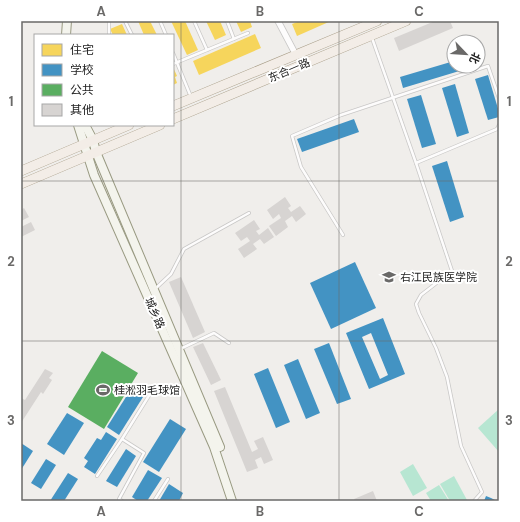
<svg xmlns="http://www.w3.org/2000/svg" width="520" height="522" viewBox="0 0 520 522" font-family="'DM Sans','Noto Sans SC',sans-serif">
	<rect width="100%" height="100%" fill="#f0eeeb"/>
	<!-- pitch -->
	<g fill="#b7e6d2">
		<path d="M499 409V452L478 428Z"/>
		<path d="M413 464 427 488 413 496 400 472Z"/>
		<path d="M454 476 467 500 466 501H450L440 484Z"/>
		<path d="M439 485 449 501H431L426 493Z"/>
	</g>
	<!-- homes -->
	<g fill="#f6d55c">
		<path d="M138 21H150L157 35H144Z"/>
		<path d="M171 21H185L198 50 187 55Z"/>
		<path d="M206 21H220L226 35 215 40Z"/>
		<path d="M236 21H250L252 27 241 32Z"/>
		<path d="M300 21H331L297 36 292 24Z"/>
		<path d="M122 24 127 35H113L110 29Z"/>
		<path d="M255 34 261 48 199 75 193 61Z"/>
		<path d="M173 67 177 76 175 77 177 83 173 85Z"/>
	</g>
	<!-- schools -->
	<g fill="#4393c3" fill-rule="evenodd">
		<path d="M454 61V66H466V69L403 88 400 77Z"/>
		<path d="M488 75 499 112V117L488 120 475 79Z"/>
		<path d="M455 84 469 133 457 137 442 88Z"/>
		<path d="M421 95 436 144 422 148 407 99Z"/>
		<path d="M354 119 359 132 302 152 297 139Z"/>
		<path d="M447 161 464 217 450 222 432 166Z"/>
		<path d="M355 262 376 308 331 329 310 283Z"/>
		<path d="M383 318 405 374 369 389 346 333ZM371 333 388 375 380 379 362 337Z"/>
		<path d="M329 343 351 399 337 404 314 349Z"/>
		<path d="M298 359 320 413 306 419 284 365Z"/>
		<path d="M268 368 290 422 276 428 254 374Z"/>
		<path d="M131 389 143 397 119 435 107 427Z"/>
		<path d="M67 413 84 423 64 455 47 444Z"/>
		<path d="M170 419 186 429 159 472 143 462Z"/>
		<path d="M106 432 117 439 95 474 84 467 88 461 84 458 97 438 101 440Z"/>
		<path d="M21 443 33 451 21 470Z"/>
		<path d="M126 449 136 456 117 487 106 481Z"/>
		<path d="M46 459 56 465 41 489 31 483Z"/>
		<path d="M148 470 162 478 147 501H138L132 497Z"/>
		<path d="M68 473 78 479 64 501H50Z"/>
		<path d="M169 484 183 493 179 501H159Z"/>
		<path d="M486 496 491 498 497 501H484Z"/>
	</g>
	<!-- public -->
	<path fill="#5aae61" d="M102 351 138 373 104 429 68 407Z"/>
	<!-- building -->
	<g fill="#d7d4d2">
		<path d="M435 21H450L453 28 399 51 394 38Z"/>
		<path d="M285 197 291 206 288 208 291 212 300 206 306 214 296 222 292 216 285 221 288 227 276 236 269 226 281 218 279 214 273 219 267 210Z"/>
		<path d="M24 208 29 217 21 221V210Z"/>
		<path d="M254 220 260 229 256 231 259 235 268 228 274 237 264 244 260 239 253 244 257 249 244 258 238 249 250 241 247 237 241 241 235 233Z"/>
		<path d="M31 222 35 230 21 237V227Z"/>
		<path d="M181 277 205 332 193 338 169 282Z"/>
		<path d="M203 343 221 380 211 385 193 347Z"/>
		<path d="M45 369 53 373 49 378 52 380 43 394 41 392 21 423V398L25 400Z"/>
		<path d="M225 387 252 452 258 449 254 441 263 437 273 460 264 464 261 457 255 460 258 468 247 472 214 391Z"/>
		<path d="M373 491 377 501H355L354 499Z"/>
	</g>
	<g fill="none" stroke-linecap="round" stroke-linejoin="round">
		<!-- service casing -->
		<g stroke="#c9c8c7" stroke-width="4">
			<g id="service">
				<path d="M125 21 132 35"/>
				<path d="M160 21 166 35"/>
				<path d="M194 21 207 50"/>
				<path d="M227 21 234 39"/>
				<path d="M109 35V21"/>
				<path d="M372 38 416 163 497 129 499 125"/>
				<path d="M173 53 191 97"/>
				<path d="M173 64 248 33"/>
				<path d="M416 163 452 271 421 295 416 304 419 313 436 348 447 377 461 446 482 492 474 501"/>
				<path d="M343 235 301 167 292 136 341 115 488 66 499 98"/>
				<path d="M155 289 171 274 184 249 249 213"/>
				<path d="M180 349 214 333 229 343"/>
				<path d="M97 476 122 439"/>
				<path d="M122 501 119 499 144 453 122 439 150 394"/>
				<path d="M154 501 168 479"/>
			</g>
		</g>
		<!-- minor casing -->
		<g stroke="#c9c8c7" stroke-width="7">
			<path id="minor" d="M278 21 296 55"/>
		</g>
		<!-- secondary casing -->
		<g stroke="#999a82" stroke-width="10">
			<g id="secondary">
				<path d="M66 35 67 21"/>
				<path d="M78 125 94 175 214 447 232 501"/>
				<path d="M85 125 93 140 96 152 220 447"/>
			</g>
		</g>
		<!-- primary casing -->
		<g stroke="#a79c86" stroke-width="10">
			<g id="primary">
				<path d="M173 106 377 21"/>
				<path d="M173 119 406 21"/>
				<path d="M21 171 129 125"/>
				<path d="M21 184 160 125"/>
			</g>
		</g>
		<!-- service -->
		<use href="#service" stroke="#fdfcfc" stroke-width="2.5"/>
		<!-- minor -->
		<use href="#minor" stroke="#fdfcfc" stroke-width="5.5"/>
		<!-- secondary -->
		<use href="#secondary" stroke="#f4f4ed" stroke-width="8"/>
		<!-- primary -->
		<use href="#primary" stroke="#f3ede7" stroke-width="9"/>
	</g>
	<!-- grid -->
	<path fill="none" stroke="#6a6968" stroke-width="1" stroke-opacity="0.55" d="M181 21V501M339 21V501M21 181H499M21 341H499"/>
	<!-- icons -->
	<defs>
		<g id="university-bare" transform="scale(1.08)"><path d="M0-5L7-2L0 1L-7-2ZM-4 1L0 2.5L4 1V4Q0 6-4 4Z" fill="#6a6968" stroke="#fff" stroke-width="2.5" paint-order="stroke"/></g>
		<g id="stadium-bare" transform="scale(1.08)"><path d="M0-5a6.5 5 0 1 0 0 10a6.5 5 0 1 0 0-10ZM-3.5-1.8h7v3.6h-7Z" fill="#6a6968" stroke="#fff" stroke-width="2.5" paint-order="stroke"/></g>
	</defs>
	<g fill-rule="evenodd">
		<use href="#university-bare" x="389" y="277"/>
		<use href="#stadium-bare" x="103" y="390"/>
	</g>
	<g text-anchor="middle" stroke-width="4" stroke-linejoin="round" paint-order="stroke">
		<!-- street labels -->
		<g font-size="11" fill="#222" stroke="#fff">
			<text transform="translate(289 70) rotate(-23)" y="4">东合一路</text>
			<text transform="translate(155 313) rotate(66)" y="4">城乡路</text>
		</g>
		<!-- poi labels -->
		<g font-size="11" fill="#222" stroke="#fff" text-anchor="start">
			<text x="400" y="281">右江民族医学院</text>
			<text x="114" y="394">桂淞羽毛球馆</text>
		</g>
	</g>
	<!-- border -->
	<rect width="520" height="522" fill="none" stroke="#ffffff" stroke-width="44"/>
	<!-- legend -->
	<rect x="34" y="34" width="140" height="92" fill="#ffffff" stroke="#a7a7a7"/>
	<rect x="42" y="44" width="20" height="12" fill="#f6d55c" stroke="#a7a7a7"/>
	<text x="70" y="54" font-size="12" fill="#222222">住宅</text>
	<rect x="42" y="64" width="20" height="12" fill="#4393c3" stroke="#a7a7a7"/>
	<text x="70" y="74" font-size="12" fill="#222222">学校</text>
	<rect x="42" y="84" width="20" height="12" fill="#5aae61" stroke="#a7a7a7"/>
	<text x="70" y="94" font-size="12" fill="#222222">公共</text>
	<rect x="42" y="104" width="20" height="12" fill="#d7d4d2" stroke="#a7a7a7"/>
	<text x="70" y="114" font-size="12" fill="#222222">其他</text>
	<!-- north arrow -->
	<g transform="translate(466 54) rotate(115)"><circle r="19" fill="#ffffff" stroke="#a7a7a7"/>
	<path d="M0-3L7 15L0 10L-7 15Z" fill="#6a6968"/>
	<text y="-6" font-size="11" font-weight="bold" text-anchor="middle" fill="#222222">北</text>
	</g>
	<rect x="22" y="22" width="476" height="478" fill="none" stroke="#6a6968" stroke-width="1.5"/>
	<g font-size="13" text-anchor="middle" font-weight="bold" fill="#6a6968">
		<text x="101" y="16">A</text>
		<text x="260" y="16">B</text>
		<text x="419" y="16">C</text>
		<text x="11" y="106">1</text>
		<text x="509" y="106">1</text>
		<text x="11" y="266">2</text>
		<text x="509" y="266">2</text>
		<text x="11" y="425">3</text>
		<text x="509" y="425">3</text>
		<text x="101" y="516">A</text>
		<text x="260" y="516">B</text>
		<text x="419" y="516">C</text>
	</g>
</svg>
